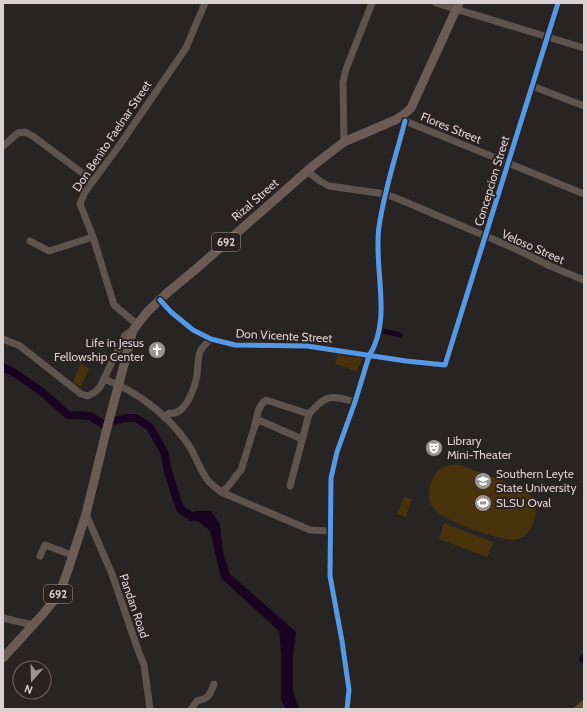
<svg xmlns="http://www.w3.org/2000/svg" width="587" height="712" viewBox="0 0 587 712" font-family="Cabin,sans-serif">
	<rect width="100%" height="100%" fill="#292424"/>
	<!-- green -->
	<g fill="#48330c">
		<path d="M339 352 363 358 357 371 335 364Z"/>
		<path d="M80 364 89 368 81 386 73 383Z"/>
		<path d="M450 465H459L522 488C533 495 538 504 535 516 534 526 528 536 518 539 504 544 443 520 434 509 425 499 429 482 437 472 440 468 445 467 450 465Z"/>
		<path d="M404 497 412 499 406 517 397 514Z"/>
		<path d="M444 523 493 542 487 557 439 539Z"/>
	</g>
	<!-- forest -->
	<path fill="#64481a" d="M584 699V709H572Z"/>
	<!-- water -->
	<path fill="#180320" d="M196 511H211L220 524 223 553 230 574 296 632 293 656V691L299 709H286L281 700V652L279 631 221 578 210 531 198 521H189Z"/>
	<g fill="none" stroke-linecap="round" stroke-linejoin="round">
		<!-- canal -->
		<path stroke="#180320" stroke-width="5" d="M379 330 400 335"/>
		<!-- river -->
		<g stroke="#180320" stroke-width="8">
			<path d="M3 367 16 374 42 392 68 415 90 416 103 424 125 418H136L150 427 165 454 167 468 177 501 181 510 191 516 202 515"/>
			<path d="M583 659 584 658"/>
		</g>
		<!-- minor -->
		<g stroke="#5f534d" stroke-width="7">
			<path d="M436 3 584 48"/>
			<path d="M532 86 584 106"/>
			<path d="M403 117 405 121 584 194"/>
			<path d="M344 142 343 82 346 69 372 3"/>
			<path d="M3 146 18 133 25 132 34 137 93 181"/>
			<path d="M307 171 320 181 329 186 385 194 401 200 516 249 550 266 584 280"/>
			<path d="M30 241 49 251 93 237"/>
			<path d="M160 300 171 312 193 330 211 339 235 345 307 346 406 361 445 365 558 3"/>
			<path d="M138 325 114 305 93 237 80 204 85 192 119 146 186 48 205 3"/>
			<path d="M3 339 20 346 81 394 88 396 95 392 100 387 125 335 133 330"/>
			<path d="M104 379C137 391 168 415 188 444 196 456 200 471 209 482 213 485 217 489 221 492 230 488 234 477 241 470L255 425 258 422 261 421 302 439"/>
			<path d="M164 417 169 413C185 417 195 387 197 375 198 367 197 357 201 350 203 346 208 342 211 339"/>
			<path d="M255 425C257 415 258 406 266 400L309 414"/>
			<path d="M290 486 309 414C326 394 331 395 355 402"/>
			<path d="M221 492 310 530 330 531"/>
			<path d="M86 514 112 574 138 650 144 665 150 709"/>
			<path d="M40 556 45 545 72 555"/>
			<path d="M3 618 33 625"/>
			<path d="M191 709 197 701C209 698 210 695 214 684"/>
			<path d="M347 709 349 690 342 641 330 576 331 478 337 452 355 402 369 356C393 318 373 269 379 227 384 191 396 156 405 121"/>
		</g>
		<!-- major -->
		<g stroke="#6a5b54" stroke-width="9">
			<path d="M126 357 133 330 148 311 167 293 196 269 314 165 344 142 395 120 402 116 411 108 459 3"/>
			<path d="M3 658 43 614 56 598 61 589 68 570 86 514 106 432"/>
		</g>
		<!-- major-bridge -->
		<path stroke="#6a5b54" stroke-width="9" d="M106 432 126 357"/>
		<!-- cycleway casing -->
		<g stroke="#2c2121" stroke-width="8">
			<g id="cycleway">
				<path d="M160 300 171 312 193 330 211 339 235 345 307 346 406 361 445 365 558 3"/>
				<path d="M347 709 349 690 342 641 330 576 331 478 337 452 355 402 369 356C393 318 373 269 379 227 384 191 396 156 405 121"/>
			</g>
		</g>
		<!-- cycleway -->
		<use href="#cycleway" stroke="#5399e6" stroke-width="5"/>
	</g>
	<!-- icons -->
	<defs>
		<g id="church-disc" transform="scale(0.9)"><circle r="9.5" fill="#9b9494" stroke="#2c2121"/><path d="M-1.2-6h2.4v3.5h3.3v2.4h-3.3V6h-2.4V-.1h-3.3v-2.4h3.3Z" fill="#fff"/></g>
		<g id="theatre-disc" transform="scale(0.9)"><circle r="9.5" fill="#9b9494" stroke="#2c2121"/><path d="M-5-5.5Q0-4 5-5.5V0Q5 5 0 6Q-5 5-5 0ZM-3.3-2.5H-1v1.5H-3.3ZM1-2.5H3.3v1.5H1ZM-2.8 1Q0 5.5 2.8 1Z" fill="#fff"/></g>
		<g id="university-disc" transform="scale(0.9)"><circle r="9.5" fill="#9b9494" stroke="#2c2121"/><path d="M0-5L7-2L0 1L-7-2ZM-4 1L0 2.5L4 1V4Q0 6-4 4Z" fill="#fff"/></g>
		<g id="stadium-disc" transform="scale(0.9)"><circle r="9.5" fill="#9b9494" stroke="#2c2121"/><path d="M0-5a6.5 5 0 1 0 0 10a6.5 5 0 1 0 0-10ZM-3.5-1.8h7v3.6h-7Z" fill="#fff"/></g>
	</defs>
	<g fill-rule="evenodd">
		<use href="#church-disc" x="157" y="350"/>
		<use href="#theatre-disc" x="434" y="448"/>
		<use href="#university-disc" x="483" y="481"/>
		<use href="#stadium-disc" x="483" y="503"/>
	</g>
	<g text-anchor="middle" stroke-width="4" stroke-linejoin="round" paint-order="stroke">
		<!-- shield labels -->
		<g fill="#2c2121" stroke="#a49c9c" stroke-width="1">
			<rect x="212" y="233" width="28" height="18" rx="3"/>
			<rect x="44" y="585" width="28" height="18" rx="3"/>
		</g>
		<g font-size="11" font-weight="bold" fill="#d8d0d1">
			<text x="226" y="246">692</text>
			<text x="58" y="598">692</text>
		</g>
		<!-- street labels -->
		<g font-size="12" fill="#d8d0d1" stroke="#2c2121">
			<text transform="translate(451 128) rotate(22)" y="4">Flores Street</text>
			<text transform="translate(112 136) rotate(-56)" y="4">Don Benito Faelnar Street</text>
			<text transform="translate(492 181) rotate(-73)" y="4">Concepcion Street</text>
			<text transform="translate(255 200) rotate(-41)" y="4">Rizal Street</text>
			<text transform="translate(533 247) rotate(24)" y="4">Veloso Street</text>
			<text transform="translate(284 336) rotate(3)" y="4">Don Vicente Street</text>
			<text transform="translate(134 606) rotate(71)" y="4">Pandan Road</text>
		</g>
		<!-- poi labels -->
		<g font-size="12" fill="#d8d0d1" stroke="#2c2121" text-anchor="start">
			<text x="144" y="347" text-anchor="end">Life in Jesus<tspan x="144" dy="14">Fellowship Center</tspan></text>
			<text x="447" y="445">Library<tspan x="447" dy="14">Mini-Theater</tspan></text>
			<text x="496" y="478">Southern Leyte<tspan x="496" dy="14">State University</tspan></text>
			<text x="496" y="507">SLSU Oval</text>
		</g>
	</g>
	<!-- border -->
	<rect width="587" height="712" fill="none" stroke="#d8d0d1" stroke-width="8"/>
	<!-- north arrow -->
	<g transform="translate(32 680) rotate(200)"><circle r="19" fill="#2c2121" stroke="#716767"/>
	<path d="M0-3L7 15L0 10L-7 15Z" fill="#9b9494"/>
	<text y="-6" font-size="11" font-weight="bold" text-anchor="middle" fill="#d8d0d1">N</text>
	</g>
</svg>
